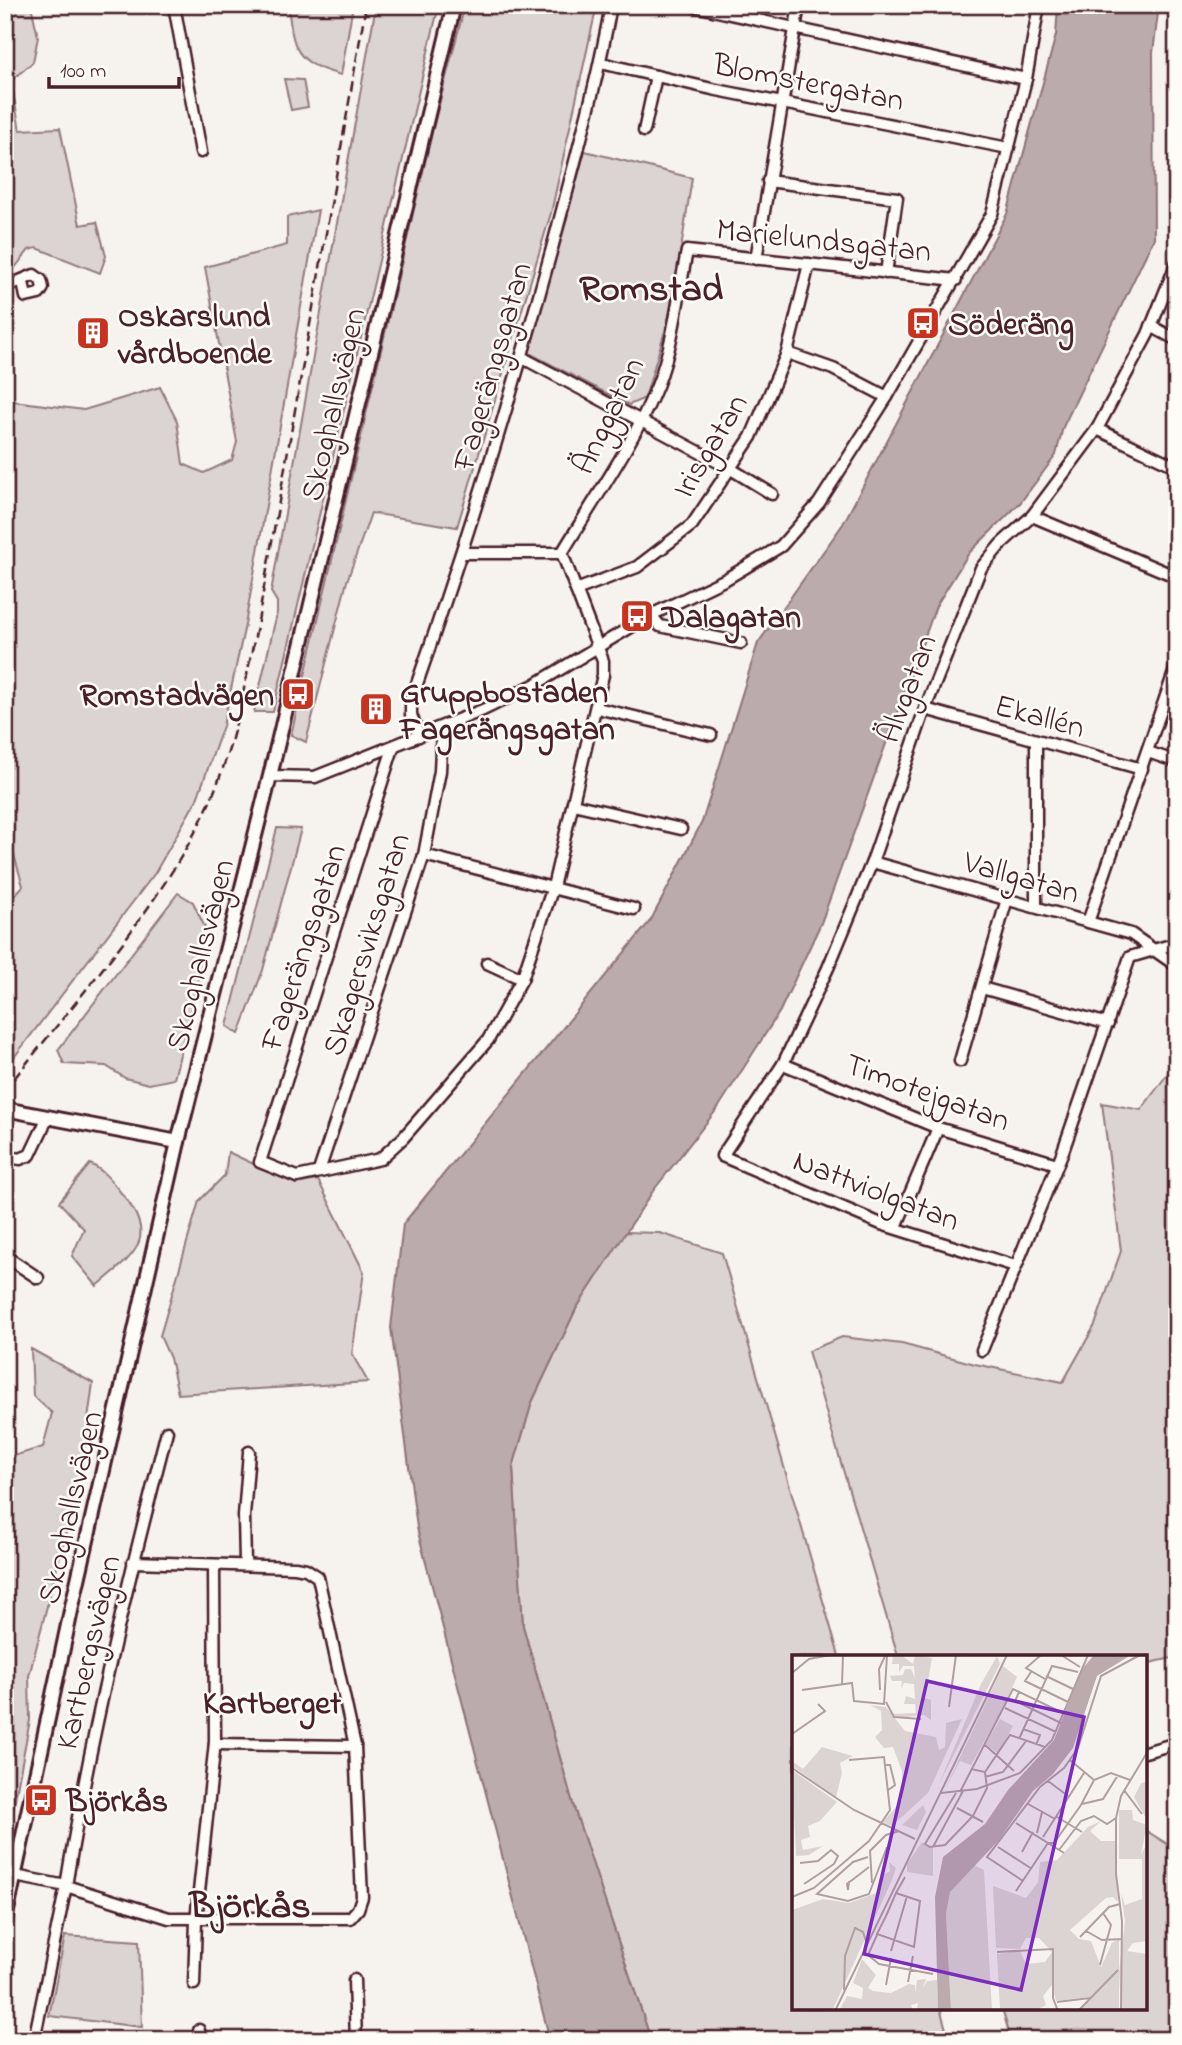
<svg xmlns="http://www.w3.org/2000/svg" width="1182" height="2045" viewBox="0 0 1182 2045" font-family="'Indie Flower',sans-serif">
	<rect width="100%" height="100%" fill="#f6f3ef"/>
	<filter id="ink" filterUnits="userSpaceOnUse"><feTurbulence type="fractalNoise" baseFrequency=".0143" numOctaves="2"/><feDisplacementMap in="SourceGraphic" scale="14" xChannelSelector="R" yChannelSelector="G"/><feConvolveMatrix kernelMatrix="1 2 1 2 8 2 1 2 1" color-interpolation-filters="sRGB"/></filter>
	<g filter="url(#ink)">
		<!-- green -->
		<g fill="#dcd4d2" stroke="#937a7e" stroke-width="2">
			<path d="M5 5H31L38 37 33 62 11 81 20 130 60 128 80 225 97 222 106 256 100 273 37 248 29 250 10 274H5Z"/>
			<path d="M288 5H353L341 75C294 63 293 48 288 5Z"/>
			<path d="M376 5H439L273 712H254L277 613V602L271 592Z"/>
			<path d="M465 5H597L551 213 457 527 371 513 347 581 306 742 291 735 434 124Z"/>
			<path d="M284 79 303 80 308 107 291 110Z"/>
			<path d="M585 151 692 178 672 307 645 398 629 405 529 353Z"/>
			<path d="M318 210 245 625 223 726 197 799 155 873 5 1069V906L23 886 5 824V400L84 410 160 387 177 421 183 464 204 473 232 460 237 442 205 267 287 245V217Z"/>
			<path d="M277 828 301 829 263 970 239 1034 227 1026Z"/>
			<path d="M178 893 193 902 209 936 174 1079 149 1084 125 1078 106 1066 64 1064 58 1050Z"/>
			<path d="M1177 1061V1657L1145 1664V1657L898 1656 808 1351 842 1337 902 1344 975 1364 1063 1382 1095 1325 1121 1251 1102 1103 1141 1110Z"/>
			<path d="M228 1152 296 1184 318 1180 364 1272 352 1354 368 1382 178 1394 170 1358 160 1336 199 1201 225 1175Z"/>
			<path d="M90 1164C104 1170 112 1182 122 1194 160 1239 134 1255 97 1286L72 1256 84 1229 59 1202Z"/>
			<path d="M625 1232 660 1233 722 1253 839 1656 794 1657V2008H940L949 2040H651L575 1811 523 1626 513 1467 532 1402 576 1309Z"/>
			<path d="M31 1349 93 1383 80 1478 29 1676 30 1720 5 1852V1492L10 1457 43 1447 52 1413 33 1396Z"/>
			<path d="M1145 1830 1177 1850V2040H1011L1002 2008H1145Z"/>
			<path d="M65 1936 139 1941 142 2027 49 2016Z"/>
		</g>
		<!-- water -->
		<path fill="#bbabac" stroke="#8e7378" stroke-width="2" d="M1058 5H1159L1153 53 1154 238 1063 427 1056 455 1020 503 969 553 936 606 821 923 780 1011 718 1108 653 1191 576 1309 532 1402 513 1467 523 1626 575 1811 651 2040H550L417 1528 391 1328 403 1224 651 920 702 822 758 643 843 524 1007 214 1056 35Z"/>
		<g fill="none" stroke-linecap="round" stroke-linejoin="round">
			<!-- minor casing -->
			<g stroke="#4a1f2b" stroke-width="15">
				<g id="minor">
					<path d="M174 5 201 152"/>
					<path d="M690 5 1026 79"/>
					<path d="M601 63 712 89 1008 148"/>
					<path d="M644 131 656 76"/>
					<path d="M768 181 897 198 886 273"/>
					<path d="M756 259 799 5"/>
					<path d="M5 287 34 275 41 280 43 288 39 294 26 297 23 282"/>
					<path d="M1151 326 1177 340"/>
					<path d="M787 353 833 369 887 397"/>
					<path d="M523 358 731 469 772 494"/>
					<path d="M1097 429 1177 467"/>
					<path d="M1032 516 1177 577"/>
					<path d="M562 553C595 498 633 445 657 386 674 343 678 296 687 251L956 280"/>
					<path d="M576 590 637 567 692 525 751 437 787 353 809 264"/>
					<path d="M651 615 660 626 741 643"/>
					<path d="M597 708 711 735"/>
					<path d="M925 709 1142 769"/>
					<path d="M419 736 411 715V701C466 544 515 387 558 226 577 153 598 80 611 5"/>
					<path d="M393 748 260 1162 297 1177 380 1159 403 1138 488 1040 522 979 553 887 603 675V661L562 553H463"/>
					<path d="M1148 752 1177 762"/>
					<path d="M270 776 315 777 483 710 534 685 651 615 726 579 781 546 819 503 887 397 992 214 1026 79 1039 5"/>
					<path d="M573 804 681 829"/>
					<path d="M424 855 634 909"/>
					<path d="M872 862 1131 934 1177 966"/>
					<path d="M1036 906V742"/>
					<path d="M1088 922 1177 664"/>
					<path d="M487 963 522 979"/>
					<path d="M982 988 1108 1024"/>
					<path d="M960 1061 1007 899"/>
					<path d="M783 1064 938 1128 1057 1164"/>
					<path d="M5 1156 20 1159 30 1155 48 1117"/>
					<path d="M319 1171 424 855 440 771 442 727"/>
					<path d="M896 1227 938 1128"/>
					<path d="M5 1256 38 1278"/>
					<path d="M1015 1266 881 1224 722 1156 783 1064 828 968 872 862 925 709 981 568 1001 544 1032 516 1097 429 1148 334 1177 262"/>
					<path d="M982 1350 1063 1151 1130 957 1174 944 1177 938"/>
					<path d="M133 1562 295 1567 306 1569 318 1577 355 1746 362 1897 358 1909 350 1918H169L66 1886C91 1733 128 1581 167 1431"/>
					<path d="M245 1564 244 1516 249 1452"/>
					<path d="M215 1744 355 1746"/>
					<path d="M1145 1752 1177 1743"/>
					<path d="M15 1876 66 1886 34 2040"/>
					<path d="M354 1980 356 2040"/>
					<path d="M194 1984 196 1920 215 1742 214 1565"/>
					<path d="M199 2030 200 2040"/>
				</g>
			</g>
			<!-- major casing -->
			<g stroke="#4a1f2b" stroke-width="18">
				<g id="major">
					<path d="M5 1109 178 1142"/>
					<path d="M5 1920 72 1606 178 1142 270 776 454 5"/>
				</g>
			</g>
			<!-- minor -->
			<use href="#minor" stroke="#fdfcf7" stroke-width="10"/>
			<!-- major -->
			<use href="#major" stroke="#fdfcf7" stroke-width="12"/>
			<!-- rail -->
			<path stroke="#4a1f2b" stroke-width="2.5" stroke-dasharray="10 5" stroke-linecap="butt" d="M5 1090C73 1004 163 904 208 806 234 749 244 687 257 627L366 5"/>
		</g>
	</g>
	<!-- icons -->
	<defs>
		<g id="bus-square" transform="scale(1.75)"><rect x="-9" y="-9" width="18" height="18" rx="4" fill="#c8321e" stroke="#fdfcf7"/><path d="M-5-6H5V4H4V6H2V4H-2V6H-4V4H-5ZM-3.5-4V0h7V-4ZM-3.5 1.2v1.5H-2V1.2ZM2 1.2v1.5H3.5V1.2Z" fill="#fff"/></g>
		<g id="building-square" transform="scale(1.75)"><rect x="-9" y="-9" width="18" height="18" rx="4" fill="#c8321e" stroke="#fdfcf7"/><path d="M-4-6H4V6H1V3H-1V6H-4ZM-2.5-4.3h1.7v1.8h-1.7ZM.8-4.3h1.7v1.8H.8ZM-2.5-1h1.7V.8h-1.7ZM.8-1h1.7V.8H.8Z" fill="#fff"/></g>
	</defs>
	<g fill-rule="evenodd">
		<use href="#bus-square" x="923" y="323"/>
		<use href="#building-square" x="93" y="333"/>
		<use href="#bus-square" x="637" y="616"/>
		<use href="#bus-square" x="298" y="694"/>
		<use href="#building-square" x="376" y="709"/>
		<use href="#bus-square" x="41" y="1800"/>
	</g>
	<g text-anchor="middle" stroke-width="5" stroke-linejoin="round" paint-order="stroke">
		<!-- street labels -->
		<g font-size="32" fill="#4a1f2b" stroke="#fdfcf7">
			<text transform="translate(809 81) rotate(11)" y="11">Blomstergatan</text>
			<text transform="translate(824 239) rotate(6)" y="11">Marielundsgatan</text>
			<text transform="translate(491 366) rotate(-74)" y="11">Fagerängsgatan</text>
			<text transform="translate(332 404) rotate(-77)" y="11">Skoghallsvägen</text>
			<text transform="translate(607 415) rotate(-64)" y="11">Änggatan</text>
			<text transform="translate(709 445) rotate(-59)" y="11">Irisgatan</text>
			<text transform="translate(906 688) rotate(-69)" y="11">Älvgatan</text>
			<text transform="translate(1040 715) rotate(15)" y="11">Ekallén</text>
			<text transform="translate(1022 876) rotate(16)" y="11">Vallgatan</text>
			<text transform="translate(365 944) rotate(-73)" y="11">Skagersviksgatan</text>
			<text transform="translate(302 947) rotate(-72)" y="11">Fagerängsgatan</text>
			<text transform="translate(199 955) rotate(-76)" y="11">Skoghallsvägen</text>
			<text transform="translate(928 1091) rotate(20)" y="11">Timotejgatan</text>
			<text transform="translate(877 1189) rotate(21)" y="11">Nattviolgatan</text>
			<text transform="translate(69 1507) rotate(-77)" y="11">Skoghallsvägen</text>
			<text transform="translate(87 1652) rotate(-77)" y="11">Kartbergsvägen</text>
		</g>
		<!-- poi labels -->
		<g font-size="32" font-weight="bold" fill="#4a1f2b" stroke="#fdfcf7" text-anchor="start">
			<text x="118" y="326">Oskarslund<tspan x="118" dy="37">vårdboende</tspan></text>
			<text x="948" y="334">Söderäng</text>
			<text x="662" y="627">Dalagatan</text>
			<text x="400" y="702">Gruppbostaden<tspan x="400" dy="37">Fagerängsgatan</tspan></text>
			<text x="274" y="705" text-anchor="end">Romstadvägen</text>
			<text x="66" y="1811">Björkås</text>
		</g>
		<!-- neighbourhood labels -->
		<g font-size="33" font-weight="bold" fill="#4a1f2b" stroke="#fdfcf7">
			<text x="272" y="1713">Kartberget</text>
		</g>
		<!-- district labels -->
		<g font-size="38" font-weight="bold" fill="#4a1f2b" stroke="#fdfcf7">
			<text x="651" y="300">Romstad</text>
			<text x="250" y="1917">Björkås</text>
		</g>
	</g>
	<!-- overview -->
	<g transform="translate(792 1655)">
		<rect width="355" height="355" fill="#f6f3ef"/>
		<path d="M109 0 121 9 123 0 140 3 133 43 139 45V65L132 60 106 63 98 59 124 58 123 49H112L114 41 123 44 122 29 112 28 109 34 110 26H100L98 21 111 20 113 14H119L123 23 122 11H111L107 17V9H100L101 1ZM205 1 208 9 147 129 189 29ZM211 11 225 22 211 53 179 110 168 106 153 134ZM78 50 94 52 113 76 144 82 147 95 153 92 154 68 170 64 136 138 100 171 91 167 110 145V116L101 92 92 93 83 82 90 75 89 56ZM208 64 221 71 206 99 194 89ZM30 92 61 101 48 108 50 118 44 142 0 111V106L11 114ZM0 115 45 147 28 166 16 171 18 182 9 185 11 195 31 191 17 200 4 201ZM355 127V165L342 142 349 128ZM131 150 134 157 125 175 110 170ZM327 155H340L341 165 355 170 349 199 355 189V286L341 288 335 296 355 299V355H329L327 317 333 266 329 238 333 250 350 244V204H327ZM309 166 298 176 309 186H323L326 247 321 242 314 243 278 275 287 284 299 286 309 312 320 288 327 284V355H287L298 342 264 346 260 330 251 341 254 350 244 355H208L205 299 228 296 234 309 253 307 260 297 247 283H234L228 294 204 293 201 231 234 243 246 227 248 207 265 205 296 172ZM130 187 141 193V221L115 217V209ZM97 207 104 213 100 225 41 354 0 356V255L31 244 57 248 84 238 91 220 98 216ZM180 209 192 215 200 355H159L154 259 158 237ZM70 304 84 320 76 333 81 336 99 338 117 329 123 330V338L125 325 134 324 131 333 135 326 145 325 146 355H125L126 348 119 350 121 355 47 356 55 341 70 344 71 333 61 328Z" fill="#dcd4d2"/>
		<path d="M302 0H339L305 21 281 93 261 119 241 136 207 185 158 237 154 259 159 355 146 356 143 242 151 202 193 169 216 135 262 85 290 14Z" fill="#bbabac"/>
		<path fill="none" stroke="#b19ea1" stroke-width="2" d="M249 0 234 13 253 24M269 0 288 12M239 17 233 26 276 47M0 18 17 4 39 0M254 21 281 34M50 29 51 0M93 33 95 0M10 35 60 28 62 46 92 49 93 33M88 35 87 14 93 1M227 37 223 46 269 68M94 47 102 62 129 64M157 52 164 0M213 53 264 77M231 74 248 80 244 90M0 79 33 56 26 49M227 84 260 11 286 17M193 90 222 116M278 105 302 125M92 110H98L103 130 95 136M0 113 62 155 123 184M193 117 218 80 253 92M193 122 211 117 234 86M256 126 276 141M332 135 350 159M168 137 221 34 273 59M149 138 185 134 228 118 260 85 296 0M164 138 133 189 138 192 153 190 181 161 195 133 193 117 179 114M236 149 263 164M290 149 311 144 326 120M165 153 191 167M265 162 290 177M224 168 272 198M245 178 250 157M251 182 292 118M141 192 171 136M206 192 240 214M267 195 289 166 302 161 315 169 324 163M230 197 241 177M76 202 61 207 25 239 56 246 77 239 95 192M8 208 26 206 39 195 46 201 42 209M231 226 195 202 248 132 272 113 286 93 309 21 348 0M57 227 56 235 55 229 57 227 59 226 77 212M80 228 78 196 94 180 107 176M12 229 42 209M224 236 256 188H262L289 150 302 125 319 118 338 125M104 238 128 246 122 292 85 279 94 261 104 238 113 222M0 242 22 233 77 186 98 155 92 102 57 105M294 276 310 285 330 284M85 280 76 300 87 309 141 319M288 282 317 252 328 249M99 296 115 241M205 297 261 294V343L266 356M308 310 319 270 311 258M116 327 121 301M94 330 99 303M52 335 53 301 63 273 71 277 74 286M265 347 298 343M43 356 215 0M286 356 326 315M329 356 330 266 324 219V163L329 141 356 96"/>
		<path fill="#7b2cbf" fill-opacity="0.15" stroke="#7b2cbf" stroke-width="3.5" d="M135 26 292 62 229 335 72 299Z"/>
		<rect width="355" height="355" fill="none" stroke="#4a1f2b" stroke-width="3.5"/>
	</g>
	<!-- margin -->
	<rect width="1182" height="2045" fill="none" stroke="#fdfcf7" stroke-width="28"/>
	<rect x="14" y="14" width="1154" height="2017" fill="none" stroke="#4a1f2b" stroke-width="2.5" filter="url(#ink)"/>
	<!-- scale -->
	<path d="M49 77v10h130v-10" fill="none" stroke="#4a1f2b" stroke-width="3.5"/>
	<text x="60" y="77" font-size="21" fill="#4a1f2b" stroke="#fdfcf7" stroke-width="5" paint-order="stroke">100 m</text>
</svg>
